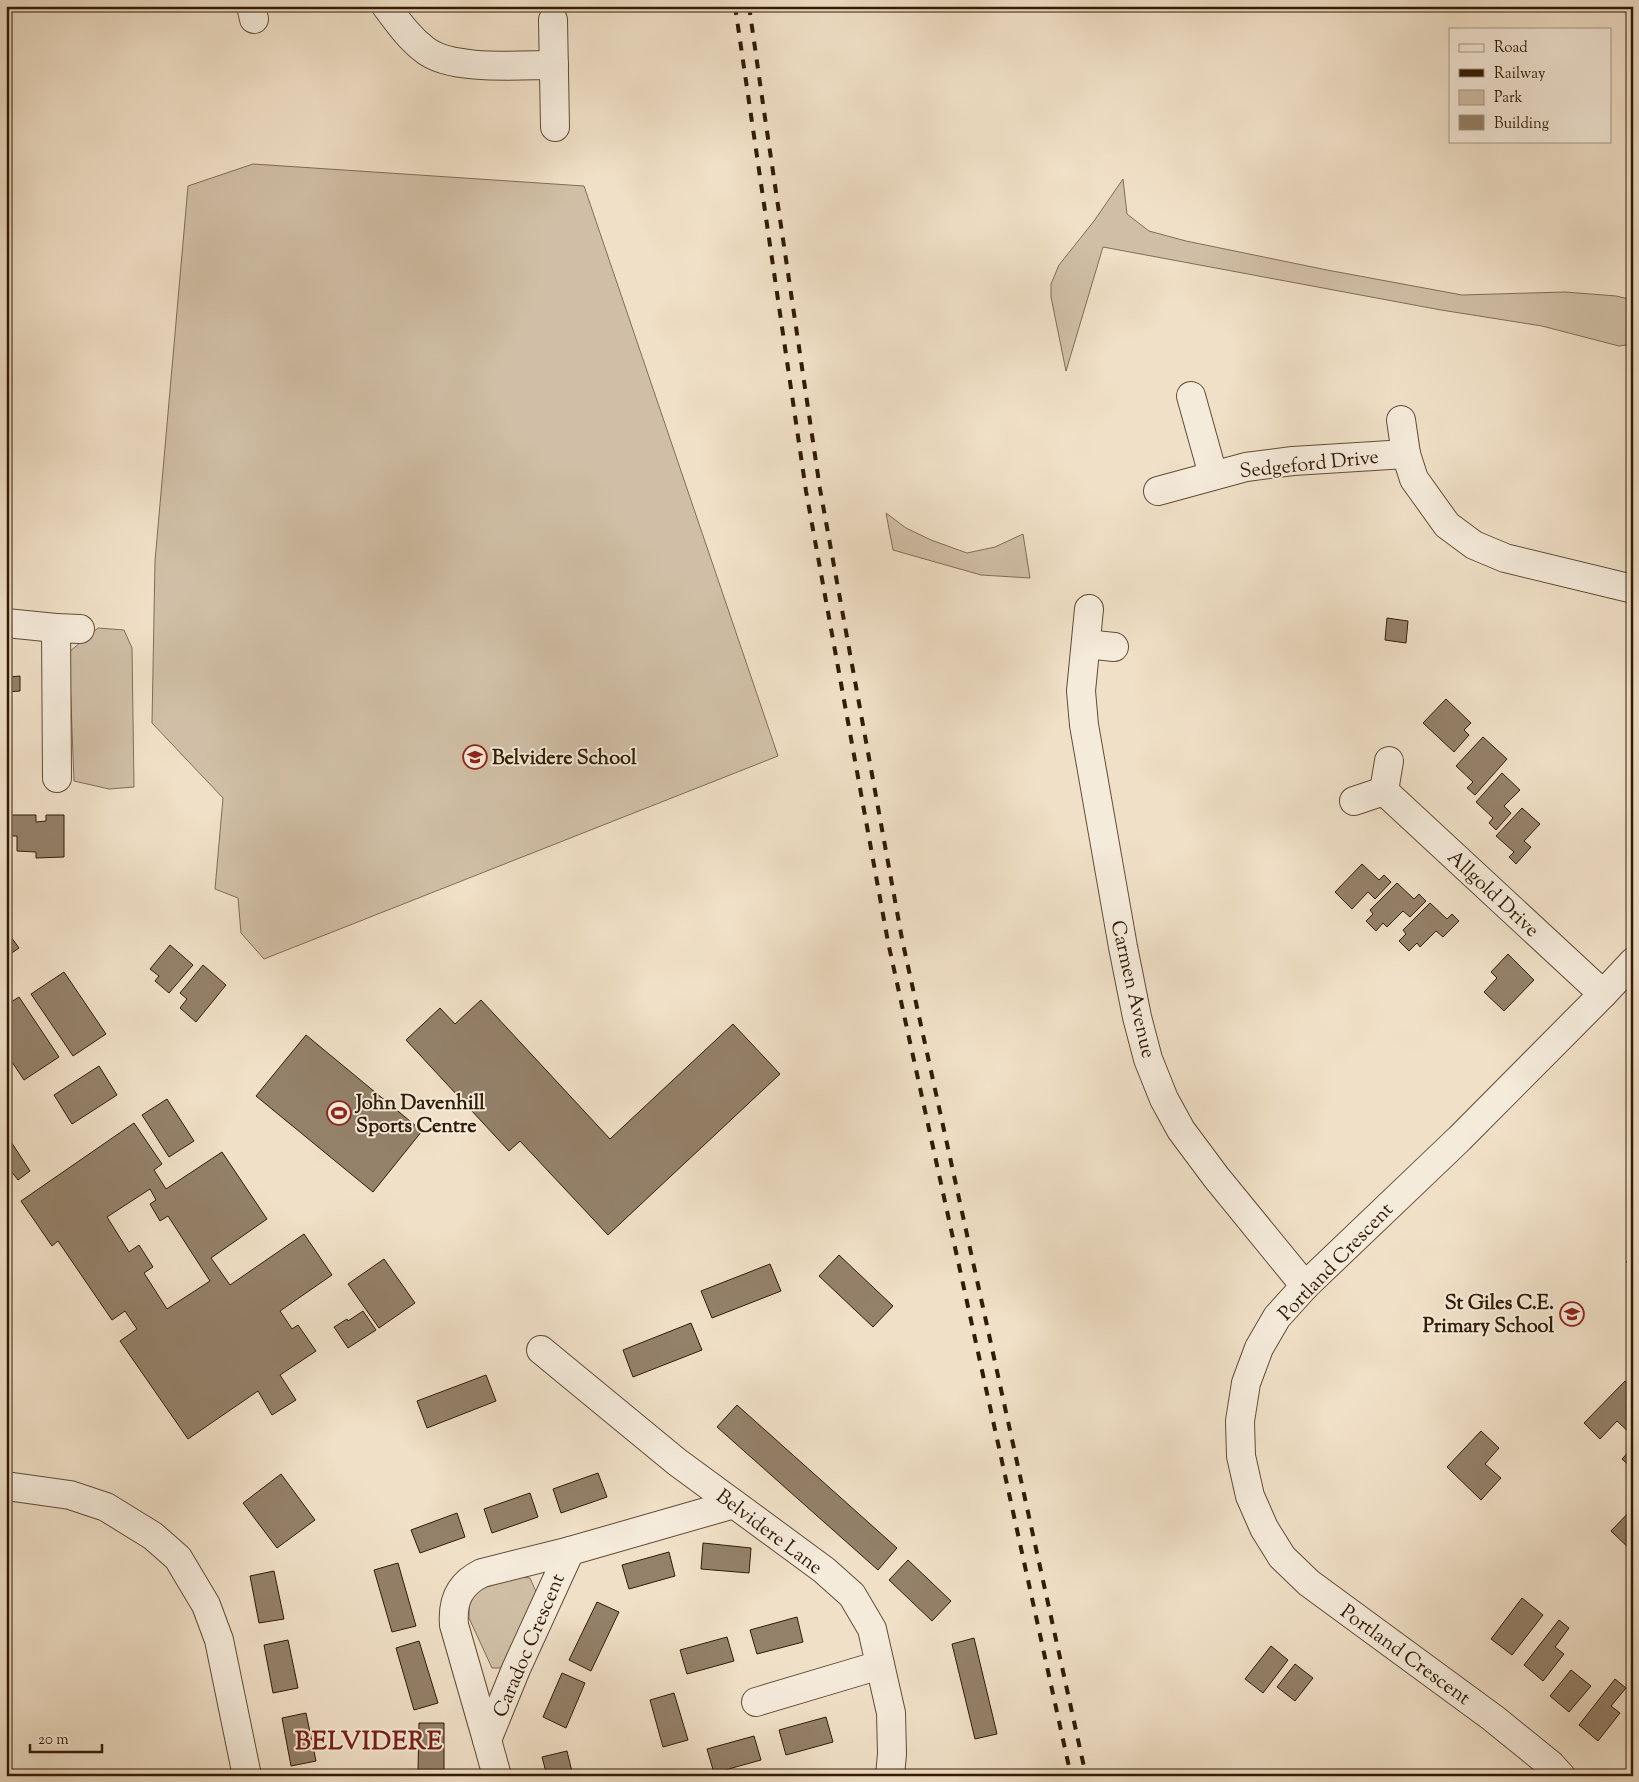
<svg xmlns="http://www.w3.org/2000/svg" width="1639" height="1782" viewBox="0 0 1639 1782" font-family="'Sorts Mill Goudy',serif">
	<rect width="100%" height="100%" fill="#f0e0c7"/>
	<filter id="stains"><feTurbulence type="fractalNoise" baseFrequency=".004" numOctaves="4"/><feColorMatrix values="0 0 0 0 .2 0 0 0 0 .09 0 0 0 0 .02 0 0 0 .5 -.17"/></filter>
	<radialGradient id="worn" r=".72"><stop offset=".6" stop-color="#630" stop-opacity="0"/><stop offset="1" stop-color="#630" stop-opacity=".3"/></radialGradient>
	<!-- green -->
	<g fill="#d0bfa6" stroke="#806d56">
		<path d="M253 164 584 186 778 756 264 959 241 933 238 898 215 889 223 798 152 723 155 561 188 186Z"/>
		<path d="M1123 179 1127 214 1149 231 1186 241 1327 270 1462 295 1565 292 1616 296 1633 300V344L1619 346 1542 326 1441 310 1103 247 1066 371 1051 297V284L1059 265 1094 221Z"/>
		<path d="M886 513 906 528 931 540 967 553 995 547 1023 534 1030 578 981 575 893 550Z"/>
		<path d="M98 628 124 630 132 648 134 787 109 789 74 781 69 652Z"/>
		<path d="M519 1577 530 1578 537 1594 503 1668H492L469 1618V1602L477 1590Z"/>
	</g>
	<!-- building -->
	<g fill="#94816a" stroke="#311b05" fill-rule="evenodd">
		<path d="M1387 618 1408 621 1406 643 1385 640Z"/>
		<path d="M6 660H10V677L20 676V691L6 692Z"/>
		<path d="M1446 699 1471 723 1464 730 1469 735 1454 752 1423 723Z"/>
		<path d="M1483 737 1507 759 1475 795 1467 788 1473 782 1456 766Z"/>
		<path d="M1502 773 1520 790 1504 806 1511 813 1496 830 1489 823 1493 818 1476 802Z"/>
		<path d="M1522 808 1540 824 1524 841 1531 847 1516 864 1509 857 1514 852 1496 836Z"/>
		<path d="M8 815H36V822L46 821V815H64V857L36 858V852L17 851V836H8Z"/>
		<path d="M1362 864 1379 880 1384 875 1391 882 1375 899 1368 892 1352 909 1335 892Z"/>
		<path d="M1397 883 1414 899 1419 894 1426 901 1410 917 1403 911 1387 927 1383 923 1376 931 1366 921 1373 914 1370 910Z"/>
		<path d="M1430 903 1447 919 1452 914 1459 921 1443 937 1436 931 1420 947 1417 943 1409 951 1399 941 1406 934 1403 930Z"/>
		<path d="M6 930 19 948 6 957Z"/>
		<path d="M170 945 193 965 169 993 155 981 159 976 150 969Z"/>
		<path d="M1508 954 1534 980 1504 1011 1484 992 1497 978 1491 972Z"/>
		<path d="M203 965 226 985 196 1022 180 1008 187 999 180 993Z"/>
		<path d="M64 972 106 1034 73 1056 31 994Z"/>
		<path d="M19 997 59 1057 24 1080 6 1053V1005Z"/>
		<path d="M481 1000 610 1139 733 1024 780 1074 608 1235 520 1141 509 1151 406 1040 440 1008 455 1024Z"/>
		<path d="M306 1035 422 1131 373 1192 256 1096Z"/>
		<path d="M99 1066 117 1095 72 1124 54 1095Z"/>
		<path d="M167 1099 194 1141 169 1157 142 1115Z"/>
		<path d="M134 1123 162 1164 154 1170 166 1189 222 1152 267 1219 211 1258 230 1285 304 1234 332 1275 280 1311 292 1329 298 1325 316 1351 280 1375 296 1400 272 1415 258 1391 188 1439 120 1341 137 1329 125 1311 112 1320 58 1241 52 1246 21 1201ZM150 1189 156 1200 150 1204 160 1221 168 1216 210 1281 167 1309 144 1273 153 1267 139 1245 129 1252 107 1217Z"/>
		<path d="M6 1134 30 1171 18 1180 11 1171 6 1174Z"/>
		<path d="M1633 1254V1268L1626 1262Z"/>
		<path d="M839 1255 893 1306 873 1327 819 1276Z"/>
		<path d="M384 1259 415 1303 379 1328 348 1284Z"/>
		<path d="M770 1264 781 1291 712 1318 701 1291Z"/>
		<path d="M363 1311 376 1330 348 1348 334 1327 347 1319 348 1321Z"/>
		<path d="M691 1323 702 1350 633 1377 623 1350Z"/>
		<path d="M486 1375 496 1401 427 1428 417 1401Z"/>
		<path d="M1625 1381 1633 1388V1436L1617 1421 1600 1439 1584 1423Z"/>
		<path d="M737 1405 897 1548 878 1570 717 1427Z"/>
		<path d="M1481 1431 1499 1448 1485 1464 1501 1478 1481 1500 1447 1467Z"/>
		<path d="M1633 1447V1469L1622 1459Z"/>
		<path d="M598 1473 607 1497 561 1513 553 1489Z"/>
		<path d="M281 1474 315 1520 277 1548 243 1503Z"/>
		<path d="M530 1493 538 1517 492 1533 484 1509Z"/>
		<path d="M1633 1508V1552L1611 1531Z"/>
		<path d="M457 1513 465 1537 420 1553 411 1530Z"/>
		<path d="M703 1543 751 1548 749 1573 701 1569Z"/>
		<path d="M669 1552 675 1576 629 1589 622 1565Z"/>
		<path d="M908 1560 951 1601 932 1621 889 1580Z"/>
		<path d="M398 1563 416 1626 392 1632 374 1570Z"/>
		<path d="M274 1571 284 1619 259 1623 250 1576Z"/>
		<path d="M1522 1598 1543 1615 1512 1655 1491 1639Z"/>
		<path d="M597 1602 619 1612 591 1671 569 1660Z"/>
		<path d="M797 1617 803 1642 757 1654 750 1630Z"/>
		<path d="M1559 1620 1569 1628 1555 1647 1564 1654 1543 1681 1524 1665Z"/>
		<path d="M727 1637 734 1661 687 1674 680 1650Z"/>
		<path d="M974 1638 997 1734 975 1739 952 1644Z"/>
		<path d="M288 1640 298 1688 273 1693 264 1645Z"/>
		<path d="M419 1641 438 1703 414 1710 396 1648Z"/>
		<path d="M1271 1646 1288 1660 1263 1693 1245 1679Z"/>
		<path d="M1295 1664 1313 1678 1295 1701 1277 1687Z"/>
		<path d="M1571 1670 1591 1686 1569 1712 1550 1696Z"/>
		<path d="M562 1673 585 1683 566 1728 543 1717Z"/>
		<path d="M1615 1679 1626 1688 1611 1706 1620 1713 1598 1741 1579 1725Z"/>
		<path d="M674 1693 688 1740 663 1747 650 1700Z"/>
		<path d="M306 1713 316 1761 291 1766 282 1718Z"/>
		<path d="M826 1717 833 1742 786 1755 779 1730Z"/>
		<path d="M419 1723H444V1772L418 1771Z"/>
		<path d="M754 1736 761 1760 714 1773 707 1749Z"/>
		<path d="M567 1751 573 1776H547L542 1757Z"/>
	</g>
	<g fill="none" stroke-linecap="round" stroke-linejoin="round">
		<!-- minor casing -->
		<g stroke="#614c36" stroke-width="30">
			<g id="minor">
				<path d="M251 6 254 19"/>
				<path d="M386 6C398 22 409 38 425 50 451 71 520 65 554 65"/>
				<path d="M553 20 555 127"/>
				<path d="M1191 396 1213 475"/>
				<path d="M1401 420 1406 454 1414 479 1447 525 1474 545 1505 558 1633 589"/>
				<path d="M1158 491 1246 467 1293 461 1406 454"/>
				<path d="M1089 609 1081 691 1084 725 1123 947 1137 1017 1148 1059 1164 1099 1181 1130 1216 1177 1305 1286"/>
				<path d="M6 623 56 628 57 778"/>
				<path d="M56 628 80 629"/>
				<path d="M1086 644 1114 647"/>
				<path d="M1384 791 1389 761"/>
				<path d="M1354 801 1384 791 1603 994"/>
				<path d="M541 1350 677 1462 824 1570 852 1595 872 1629 891 1713 892 1754 890 1776"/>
				<path d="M6 1486 70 1495 106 1507 153 1536 178 1558 206 1605 219 1640 247 1776"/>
				<path d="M756 1702 880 1665"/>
				<path d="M487 1740 454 1625C452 1601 459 1584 482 1573L570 1551"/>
				<path d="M497 1776 487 1740 516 1669 570 1551 734 1504"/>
				<path d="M1561 1776 1551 1765 1493 1718 1309 1583 1282 1557 1264 1528 1250 1496 1241 1456 1240 1421 1246 1383 1259 1348 1277 1317 1305 1286 1459 1139 1603 994 1633 962"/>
			</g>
		</g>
		<!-- minor -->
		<use href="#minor" stroke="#f5ebdb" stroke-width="28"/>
		<!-- rail -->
		<g stroke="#311b05" stroke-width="4" stroke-dasharray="9 9" stroke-linecap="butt">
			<path d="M735 6 806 491 888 942 1071 1776"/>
			<path d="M749 6 764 111 820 489 902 939 1086 1776"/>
		</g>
	</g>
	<!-- icons -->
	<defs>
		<g id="school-ring" transform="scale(1.25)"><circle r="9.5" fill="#f5ebdb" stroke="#8f2418" stroke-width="1.5"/><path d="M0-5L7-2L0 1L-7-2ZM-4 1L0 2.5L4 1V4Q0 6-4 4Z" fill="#8f2418"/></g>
		<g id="stadium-ring" transform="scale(1.25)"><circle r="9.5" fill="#f5ebdb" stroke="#8f2418" stroke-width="1.5"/><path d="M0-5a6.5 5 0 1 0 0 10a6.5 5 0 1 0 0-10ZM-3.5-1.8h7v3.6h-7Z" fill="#8f2418"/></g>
	</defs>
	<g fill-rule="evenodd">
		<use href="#school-ring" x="475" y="757"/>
		<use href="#stadium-ring" x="339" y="1113"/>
		<use href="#school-ring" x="1572" y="1314"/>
	</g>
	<g text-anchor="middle" stroke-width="4" stroke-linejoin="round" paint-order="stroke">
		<!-- street labels -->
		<g font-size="20" fill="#311b05" stroke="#f5ebdb">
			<text transform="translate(1309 463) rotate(-6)" y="7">Sedgeford Drive</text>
			<text transform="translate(1494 893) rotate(43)" y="7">Allgold Drive</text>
			<text transform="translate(1134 989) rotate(77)" y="7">Carmen Avenue</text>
			<text transform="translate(1335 1261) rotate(-46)" y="7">Portland Crescent</text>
			<text transform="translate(770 1531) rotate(37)" y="7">Belvidere Lane</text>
			<text transform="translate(528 1645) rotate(-67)" y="7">Caradoc Crescent</text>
			<text transform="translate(1406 1654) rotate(36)" y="7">Portland Crescent</text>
		</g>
		<!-- poi labels -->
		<g font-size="20" font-weight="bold" fill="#311b05" stroke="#f5ebdb" text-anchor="start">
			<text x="492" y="764">Belvidere School</text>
			<text x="356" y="1109">John Davenhill<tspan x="356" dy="23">Sports Centre</tspan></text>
			<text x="1554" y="1309" text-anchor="end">St Giles C.E.<tspan x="1554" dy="23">Primary School</tspan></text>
		</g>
		<!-- district labels -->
		<g font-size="25" font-weight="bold" letter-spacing="1" fill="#7a1f14" stroke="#f5ebdb">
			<text x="369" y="1749">BELVIDERE</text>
		</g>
	</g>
	<!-- margin -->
	<rect width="1639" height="1782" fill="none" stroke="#f0e0c7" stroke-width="25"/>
	<rect x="8" y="8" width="1624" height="1767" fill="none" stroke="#311b05" stroke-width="2.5"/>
	<rect x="12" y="12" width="1614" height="1757" fill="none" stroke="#311b05"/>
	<!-- legend -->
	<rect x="1449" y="28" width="162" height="115" fill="#f5ebdb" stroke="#a79885"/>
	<rect x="1459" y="44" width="25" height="8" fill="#f5ebdb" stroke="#a79885"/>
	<text x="1494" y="52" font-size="15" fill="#311b05">Road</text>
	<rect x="1459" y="69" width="25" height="8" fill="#311b05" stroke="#a79885"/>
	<text x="1494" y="78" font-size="15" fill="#311b05">Railway</text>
	<rect x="1459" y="90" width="25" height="15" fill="#d0bfa6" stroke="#a79885"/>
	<text x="1494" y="102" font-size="15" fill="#311b05">Park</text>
	<rect x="1459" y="115" width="25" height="15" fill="#94816a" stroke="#a79885"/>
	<text x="1494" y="128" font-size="15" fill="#311b05">Building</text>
	<!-- scale -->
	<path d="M30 1744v8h72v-8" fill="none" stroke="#311b05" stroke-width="2.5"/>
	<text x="38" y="1744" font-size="15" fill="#311b05" stroke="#f5ebdb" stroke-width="4" paint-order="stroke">20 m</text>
	<rect width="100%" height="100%" filter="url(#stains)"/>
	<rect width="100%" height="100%" fill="url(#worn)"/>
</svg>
